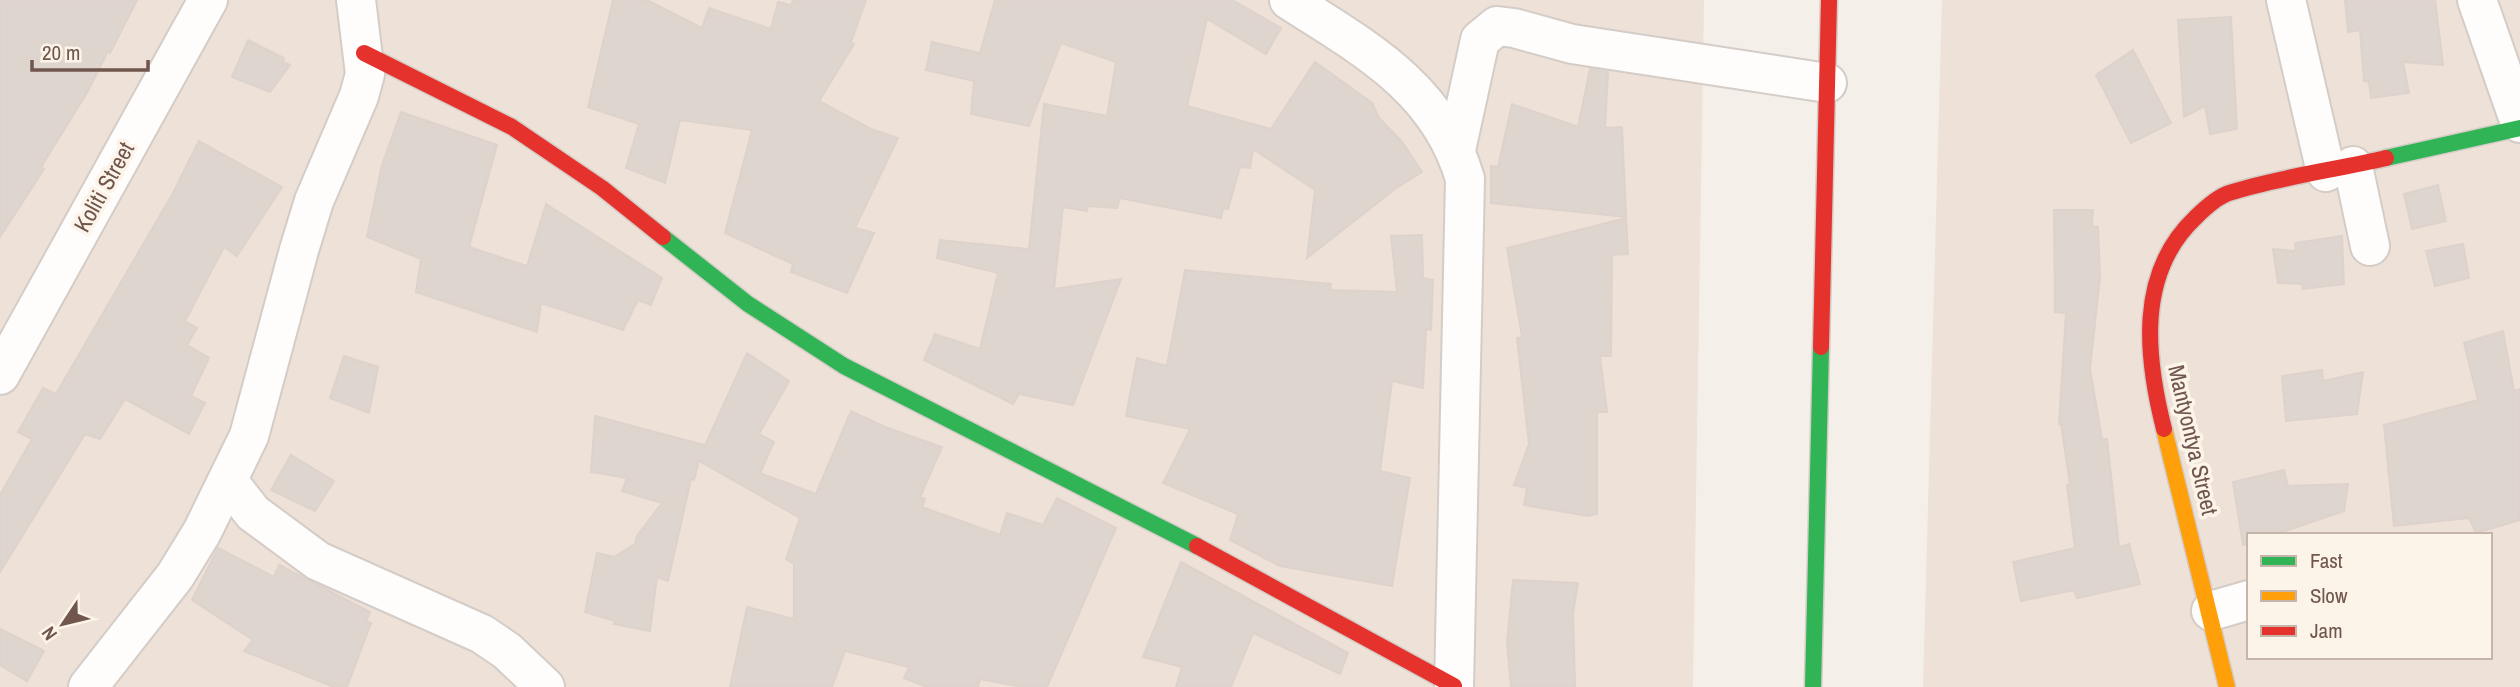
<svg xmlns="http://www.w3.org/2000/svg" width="2520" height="687" viewBox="0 0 2520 687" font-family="'Archivo Narrow',sans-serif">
	<rect width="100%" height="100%" fill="#f5efe9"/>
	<!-- residential -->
	<g fill="#eee1d7" fill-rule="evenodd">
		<path d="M0 0H1704L1693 687H0Z"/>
		<path d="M1942 0H2520V687H1923ZM2249 535H2490V657H2249Z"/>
	</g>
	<!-- building -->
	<g fill="#ded5cf" stroke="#ddd2cc" stroke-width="2">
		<path d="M0 0H137L110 53 108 51 88 91 41 167 44 169 0 237Z"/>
		<path d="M613 0H647L702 28 709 8 771 29 778 2 791 5 793 0H866L851 42 854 44 819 101 871 129 898 138 855 228 874 233 847 293 791 272 793 264 725 233 752 130 680 120 665 183 626 168 639 124 588 107Z"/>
		<path d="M995 0H1232L1281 28 1266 54 1207 19 1187 106 1271 129 1315 62 1372 103 1379 118 1402 142 1422 172 1395 189 1307 258 1315 190 1253 149 1250 168 1240 167 1228 209 1223 208 1221 218 1120 198 1117 208 1088 206 1087 211 1063 207 1054 289 1121 279 1073 405 1019 394 1013 404 924 360 935 334 980 349 998 273 937 258 940 240 1029 249 1044 104 1107 116 1116 62 1061 43 1029 126 971 114 974 81 926 70 932 42 980 53Z"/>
		<path d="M2345 0H2435L2443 65 2403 62 2409 93 2371 98 2369 82 2364 81 2360 30 2348 32Z"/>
		<path d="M2231 17 2237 129 2210 134 2205 106 2184 117 2178 20Z"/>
		<path d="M248 40 284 58 283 62 290 65 270 92 232 77Z"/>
		<path d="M2133 50 2171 123 2131 143 2096 75Z"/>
		<path d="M1590 69 1608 72 1605 128 1622 127 1626 217 1491 203V166L1498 167 1512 104 1578 127Z"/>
		<path d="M401 112 497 145 469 247 527 266 546 204 662 278 651 305 638 300 623 330 541 303 537 332 416 292 421 259 367 237 382 165Z"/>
		<path d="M199 141 282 187 237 256 224 247 185 321 197 328 187 345 209 358 191 396 205 403 189 434 125 399 100 439 85 434 0 572V495L32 439 18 432 43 388 56 394 173 193Z"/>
		<path d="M2438 185 2446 221 2412 229 2404 194Z"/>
		<path d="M2054 210H2093L2092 226 2098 227 2100 277 2090 369 2102 439H2107L2119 547 2129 544 2140 584 2077 598 2074 590 2021 601 2013 562 2075 548 2067 485 2070 484 2061 424H2059L2066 313 2055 312Z"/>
		<path d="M1626 218 1628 254 1612 255 1611 356H1600L1607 412H1597V514L1588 516 1524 505 1527 488 1514 485 1529 444 1517 338 1522 337 1507 248Z"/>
		<path d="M1422 235 1423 278 1433 280 1431 330 1426 329 1423 388 1392 381 1380 471 1410 478 1392 586 1280 566 1230 540 1238 514 1163 483 1190 429 1126 416 1137 358 1167 366 1185 270 1331 284 1330 290 1397 292 1391 236Z"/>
		<path d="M2342 236 2344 284 2303 289 2302 284 2278 283 2273 249 2296 251 2295 243Z"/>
		<path d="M2463 244 2469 278 2435 286 2426 251Z"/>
		<path d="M2503 331 2514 391 2520 389V520L2476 533 2469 518 2394 526 2384 425 2478 400 2464 343Z"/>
		<path d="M747 353 789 381 759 434 774 442 760 473 816 494 851 411 885 427 942 447 920 497 925 499 922 507 1000 535 1007 513 1043 525 1057 498 1116 528 1047 687H1022L980 679 978 687H927L904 678 909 667 845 651 832 687H730L747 607 794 619V564L786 559 800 518 699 461 694 480 691 479 668 581 657 577 650 631 614 624 615 621 585 612 597 553 614 557 635 544 637 536 662 503 622 491 627 478 591 472 595 416 704 445 703 450Z"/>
		<path d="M344 356 378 367 369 413 330 398Z"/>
		<path d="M2322 370 2323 381 2363 372 2357 414 2286 421 2282 376Z"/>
		<path d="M291 455 334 481 315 511 271 490Z"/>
		<path d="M2284 470 2288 486 2348 484 2344 511 2273 535H2249V543L2243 545 2233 482Z"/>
		<path d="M218 548 274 577 279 565 370 612 366 621 371 623 347 687H334L244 651 253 640 192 600Z"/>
		<path d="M1181 562 1348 653 1340 674 1253 633 1231 687H1176L1182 667 1143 657Z"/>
		<path d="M1513 580 1578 583 1573 613 1575 687H1511L1507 642Z"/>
		<path d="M0 629 44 651 27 681 0 665Z"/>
	</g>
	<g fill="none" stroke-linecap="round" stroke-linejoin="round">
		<!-- street casing -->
		<g stroke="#d4ccc7" stroke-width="42">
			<g id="street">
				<path d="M1289 0C1364 48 1439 88 1465 179L1454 687"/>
				<path d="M2286 0 2326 172"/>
				<path d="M2477 0 2520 123"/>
				<path d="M1456 150 1480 40 1497 26 1514 28 1572 44 1827 83"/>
				<path d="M2353 166 2370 246"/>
				<path d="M0 375 208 0"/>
				<path d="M228 481 253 513 318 561 482 634 507 651 545 687"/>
				<path d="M2211 611 2249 600"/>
				<path d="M88 687 175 576 202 532 249 436 299 250 314 201 359 96 365 74 356 0"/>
			</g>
		</g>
		<!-- fast casing -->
		<g stroke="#d4ccc6" stroke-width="19">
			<g id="fast">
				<path d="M2386 158 2520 128"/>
				<path d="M663 237 748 304 844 366 1197 546"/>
				<path d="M1813 687 1821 347"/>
			</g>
		</g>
		<!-- slow casing -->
		<g stroke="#d4ccc6" stroke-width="19">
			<path id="slow" d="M2164 429 2227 687"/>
		</g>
		<!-- jam casing -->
		<g stroke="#d4ccc6" stroke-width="19">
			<g id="jam">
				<path d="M364 53 512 127 602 188 663 237"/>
				<path d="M1821 347 1829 0"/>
				<path d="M2164 429C2146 358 2136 274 2195 218 2204 209 2217 197 2229 193 2279 177 2335 170 2386 158"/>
				<path d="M1197 546 1454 686"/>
			</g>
		</g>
		<!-- street -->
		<use href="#street" stroke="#fefdfc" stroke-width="38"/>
		<!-- fast -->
		<use href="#fast" stroke="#30b455" stroke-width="16"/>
		<!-- slow -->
		<use href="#slow" stroke="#ff9f0a" stroke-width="16"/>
		<!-- jam -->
		<use href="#jam" stroke="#e5322d" stroke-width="16"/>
	</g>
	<g text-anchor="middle" stroke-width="7" stroke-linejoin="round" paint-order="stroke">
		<!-- street labels -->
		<g font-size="23" fill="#70564c" stroke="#fdf4e9">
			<text transform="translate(104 187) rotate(-61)" y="8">Koliti Street</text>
			<text transform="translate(2193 440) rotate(77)" y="8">Mantyontya Street</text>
		</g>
	</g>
	<!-- legend -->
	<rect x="2247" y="533" width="245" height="126" fill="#fdf4e9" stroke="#c5b5aa" stroke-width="2"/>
	<rect x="2261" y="556" width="35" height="10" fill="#30b455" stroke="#c5b5aa" stroke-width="2"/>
	<text x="2310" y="568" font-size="21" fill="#70564c">Fast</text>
	<rect x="2261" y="591" width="35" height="10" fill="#ff9f0a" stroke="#c5b5aa" stroke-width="2"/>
	<text x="2310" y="603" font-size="21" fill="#70564c">Slow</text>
	<rect x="2261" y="626" width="35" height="10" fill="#e5322d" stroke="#c5b5aa" stroke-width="2"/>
	<text x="2310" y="638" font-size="21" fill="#70564c">Jam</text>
	<!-- north arrow -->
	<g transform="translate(63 624) rotate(235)" stroke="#fdf4e9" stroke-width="5" paint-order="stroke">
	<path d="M0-5L12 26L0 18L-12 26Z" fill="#70564c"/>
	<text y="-10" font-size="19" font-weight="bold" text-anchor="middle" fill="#70564c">N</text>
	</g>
	<!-- scale -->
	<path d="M32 60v10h116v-10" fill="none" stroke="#70564c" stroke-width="3.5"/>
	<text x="42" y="60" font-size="21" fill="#70564c" stroke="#fdf4e9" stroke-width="5" paint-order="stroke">20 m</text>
</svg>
